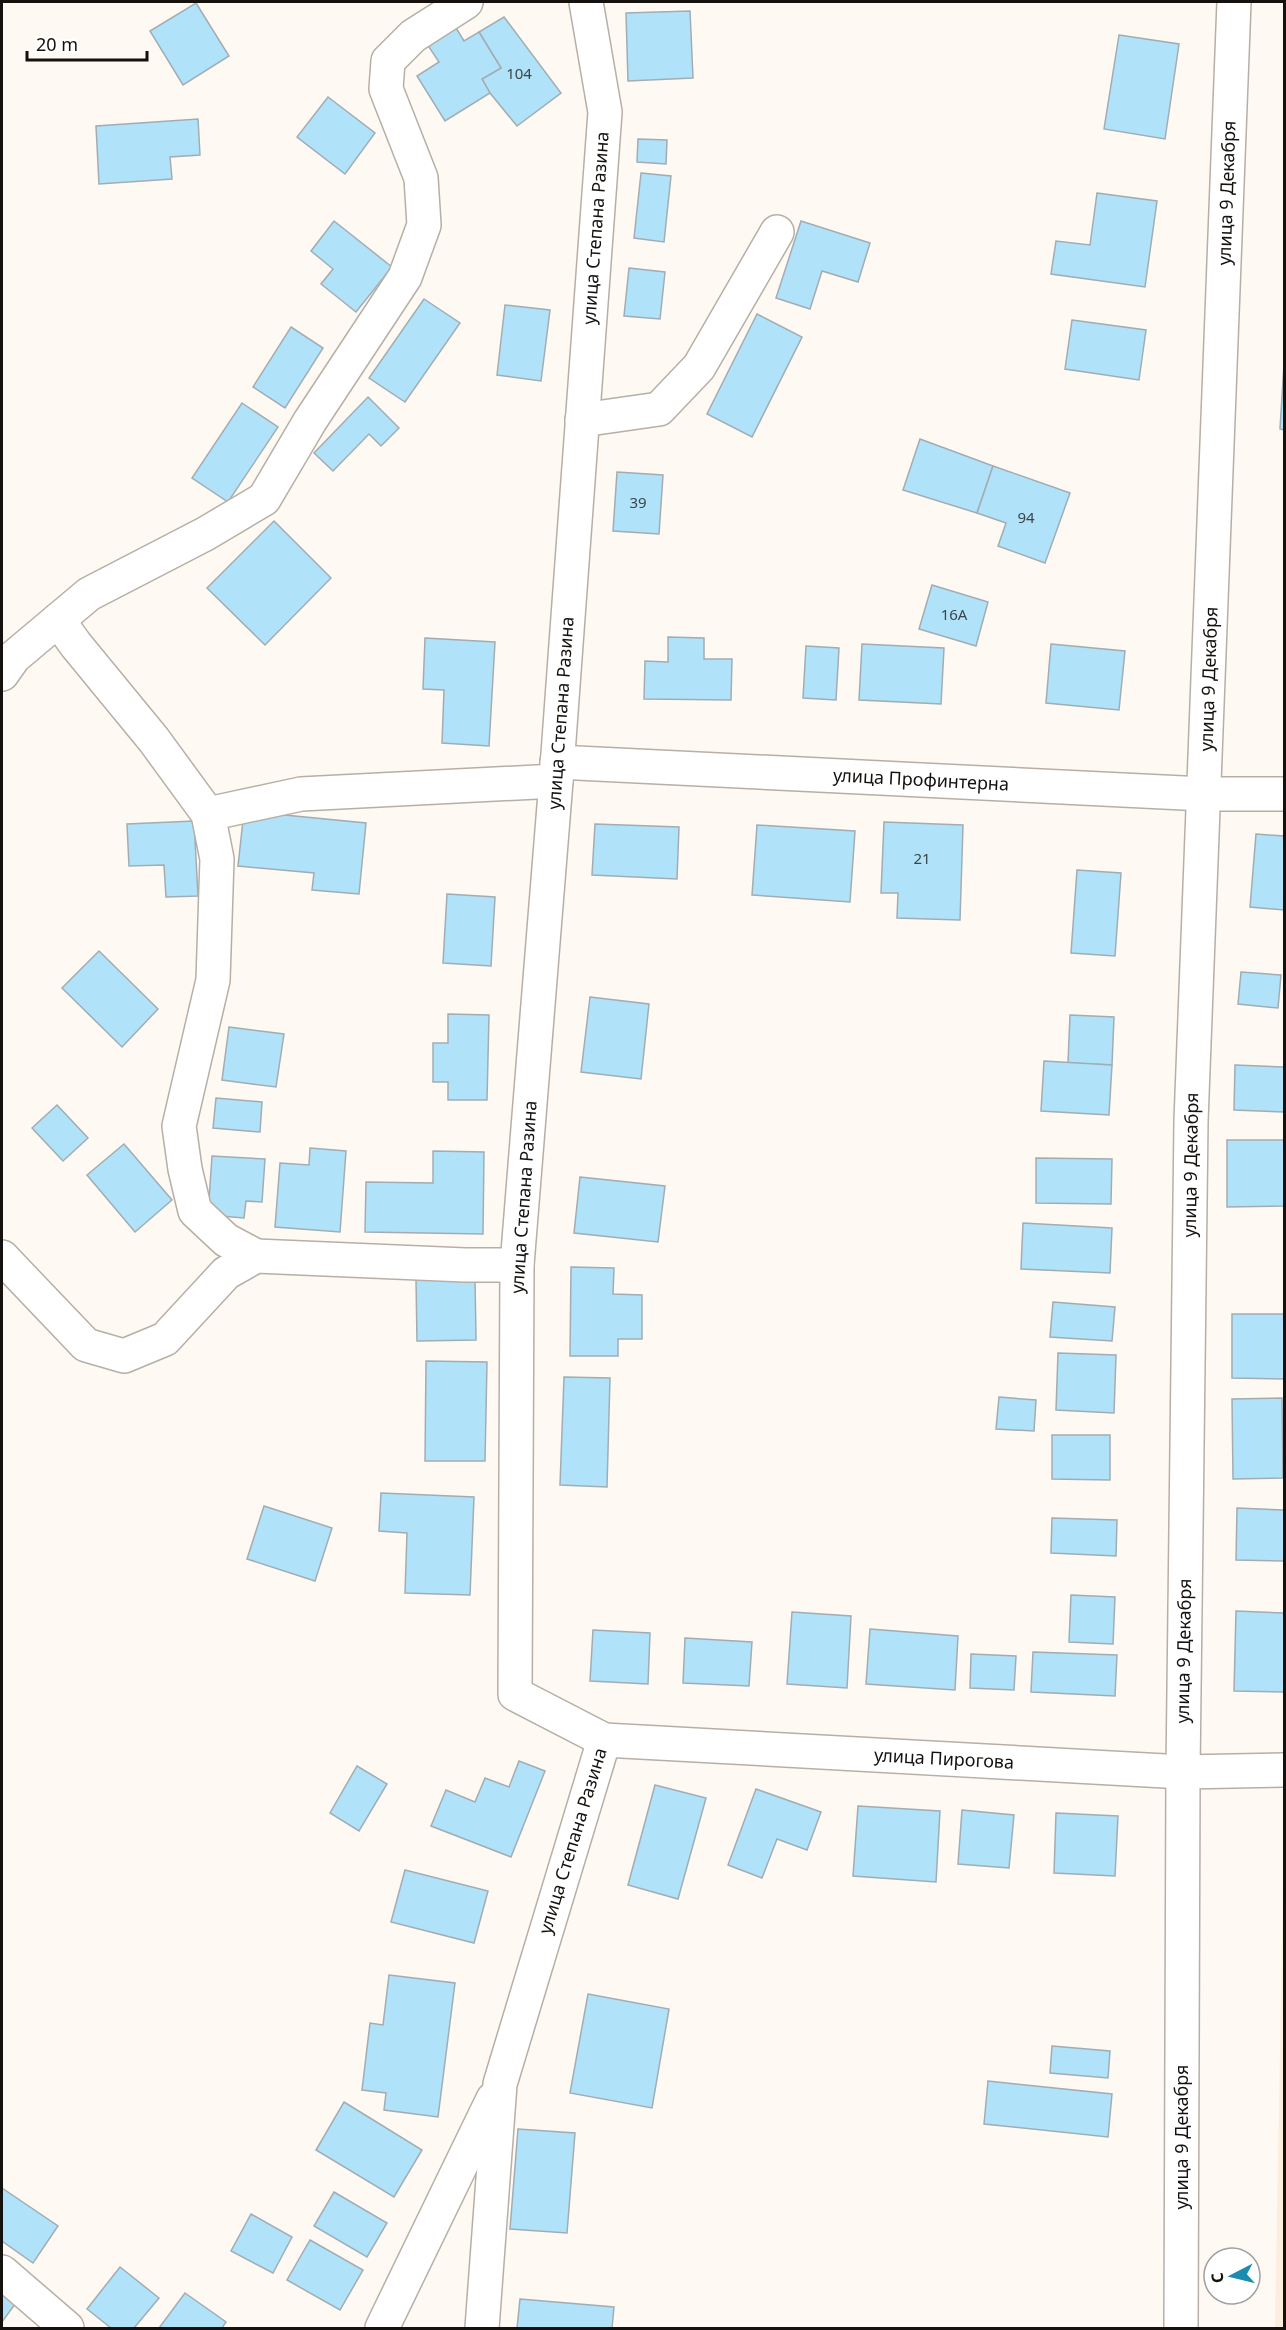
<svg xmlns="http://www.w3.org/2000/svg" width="1286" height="2330" viewBox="0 0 1286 2330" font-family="'Noto Sans',sans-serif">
	<rect width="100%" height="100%" fill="#fef9f3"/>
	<!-- built -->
	<path fill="#fceede" d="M1284 1823V2328H1275Z"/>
	<!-- building -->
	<g fill="#b0e3f9" stroke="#a1adb3" stroke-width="1.5">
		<path d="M196 3 229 56 183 85 150 31Z"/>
		<path d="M690 11 693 78 628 81 626 13Z"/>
		<path d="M504 17 561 93 517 126 490 93 482 79 501 68 479 32Z"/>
		<path d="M453 23 464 41 479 32 501 68 482 79 490 93 445 121 417 76 439 62 425 41Z"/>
		<path d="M1119 35 1179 44 1165 139 1104 129Z"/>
		<path d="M328 97 375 133 345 174 297 137Z"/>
		<path d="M198 119 200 155 170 157 172 179 99 184 96 126Z"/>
		<path d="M638 139 667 140 666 164 637 162Z"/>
		<path d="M641 173 671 176 664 242 634 238Z"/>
		<path d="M1097 193 1157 201 1145 287 1051 274 1056 241 1090 245Z"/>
		<path d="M334 221 392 267 356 312 321 284 333 269 311 251Z"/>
		<path d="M801 221 870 243 858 282 822 271 810 309 776 298Z"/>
		<path d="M629 268 665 272 660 319 624 316Z"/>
		<path d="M424 299 460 323 405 402 369 378Z"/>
		<path d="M505 305 550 310 541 381 497 375Z"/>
		<path d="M757 314 802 337 752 437 707 414Z"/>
		<path d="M1072 320 1146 330 1139 380 1065 369Z"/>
		<path d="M291 327 323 348 285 408 253 387Z"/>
		<path d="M1284 364V430L1280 429Z"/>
		<path d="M368 397 399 428 381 446 369 434 333 471 314 453Z"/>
		<path d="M242 403 278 427 228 502 192 478Z"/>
		<path d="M920 439 993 466 977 513 903 490Z"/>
		<path d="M993 466 1070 493 1045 563 998 546 1006 523 977 513Z"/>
		<path d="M617 472 663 475 659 534 613 531Z"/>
		<path d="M274 521 331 578 265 645 207 588Z"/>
		<path d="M932 585 988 602 976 646 919 629Z"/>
		<path d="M668 637 704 638V659H732L731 700 644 699 645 661 668 662Z"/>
		<path d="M425 638 495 642 489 746 442 743 444 690 423 689Z"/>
		<path d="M862 644 944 648 941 704 859 700Z"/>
		<path d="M1051 644 1125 651 1119 710 1046 703Z"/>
		<path d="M806 646 839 648 836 700 803 698Z"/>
		<path d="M244 811 366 823 359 894 312 890 314 873 238 866Z"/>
		<path d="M194 821 198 896 166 897 164 865 129 866 127 824Z"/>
		<path d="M884 822 963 825 960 920 897 918 898 893H881Z"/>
		<path d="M595 824 679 827 677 879 592 875Z"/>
		<path d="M757 825 855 831 850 902 752 895Z"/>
		<path d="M1256 834 1284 836V910L1250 907Z"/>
		<path d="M1077 870 1121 873 1115 956 1071 953Z"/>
		<path d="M447 894 495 897 491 966 443 963Z"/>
		<path d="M99 951 158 1009 122 1047 62 988Z"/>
		<path d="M1241 972 1281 975 1278 1008 1238 1004Z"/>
		<path d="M590 997 649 1004 641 1079 581 1072Z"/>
		<path d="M448 1014 489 1015 487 1100H448V1082H433V1043H448Z"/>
		<path d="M1070 1015 1114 1017 1112 1065 1068 1063Z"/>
		<path d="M229 1027 284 1034 276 1087 222 1080Z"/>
		<path d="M1044 1061 1112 1065 1109 1115 1041 1111Z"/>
		<path d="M1235 1065 1284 1067V1112L1234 1110Z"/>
		<path d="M216 1098 262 1102 260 1132 213 1128Z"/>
		<path d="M57 1105 88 1138 63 1161 32 1128Z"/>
		<path d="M1227 1140H1284V1206L1227 1207Z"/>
		<path d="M124 1144 172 1200 135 1232 87 1175Z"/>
		<path d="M310 1148 346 1151 340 1232 275 1227 280 1163 309 1165Z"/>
		<path d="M433 1151 484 1152 483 1234 365 1232 366 1182 433 1183Z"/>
		<path d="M212 1156 265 1159 262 1202 246 1201 244 1218 208 1215Z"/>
		<path d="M1036 1158 1112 1159 1111 1204 1036 1203Z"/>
		<path d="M580 1177 665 1186 658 1242 574 1233Z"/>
		<path d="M1023 1223 1112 1228 1110 1273 1021 1269Z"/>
		<path d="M571 1267 614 1268 613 1294 642 1295V1339H618V1356H570Z"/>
		<path d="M475 1278 476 1340 417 1341 416 1279Z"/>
		<path d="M1053 1302 1115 1307 1112 1341 1050 1337Z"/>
		<path d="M1232 1314H1284V1379L1232 1378Z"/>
		<path d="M1058 1353 1116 1355 1114 1413 1056 1410Z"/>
		<path d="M426 1361 487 1362 485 1461H425Z"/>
		<path d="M564 1377 610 1378 607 1487 560 1485Z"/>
		<path d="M999 1397 1036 1400 1034 1431 996 1429Z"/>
		<path d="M1282 1398 1283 1478 1233 1479 1232 1399Z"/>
		<path d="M1052 1435H1110V1480L1052 1479Z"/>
		<path d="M381 1493 474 1497 470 1595 405 1593 407 1533 379 1531Z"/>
		<path d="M264 1506 332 1528 315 1581 247 1559Z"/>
		<path d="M1237 1508 1284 1510V1561L1236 1560Z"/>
		<path d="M1052 1518 1117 1520 1116 1556 1051 1553Z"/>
		<path d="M1071 1595 1115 1597 1113 1644 1069 1642Z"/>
		<path d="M1236 1611 1284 1613V1692L1234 1691Z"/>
		<path d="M792 1612 851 1616 847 1688 787 1684Z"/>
		<path d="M870 1629 958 1636 955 1690 866 1684Z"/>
		<path d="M593 1630 650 1633 648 1684 590 1681Z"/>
		<path d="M685 1638 752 1642 749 1686 683 1683Z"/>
		<path d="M1033 1652 1117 1655 1115 1696 1031 1692Z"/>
		<path d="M971 1654 1016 1656 1014 1690 970 1688Z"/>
		<path d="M519 1761 545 1771 511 1857 431 1826 446 1790 475 1802 485 1778 509 1787Z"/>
		<path d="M357 1766 387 1784 359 1831 330 1813Z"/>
		<path d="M655 1785 706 1798 678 1899 628 1885Z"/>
		<path d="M756 1789 821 1812 807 1850 777 1839 762 1878 728 1865Z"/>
		<path d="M858 1806 940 1811 936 1882 853 1876Z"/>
		<path d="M962 1810 1014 1815 1009 1868 958 1864Z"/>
		<path d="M1056 1813 1118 1816 1115 1876 1054 1873Z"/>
		<path d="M405 1870 488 1891 474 1943 391 1922Z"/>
		<path d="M389 1975 455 1983 438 2117 384 2110 386 2093 362 2090 370 2023 383 2025Z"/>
		<path d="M588 1994 669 2009 652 2108 570 2093Z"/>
		<path d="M1052 2046 1110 2051 1108 2078 1050 2073Z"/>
		<path d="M988 2081 1112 2094 1108 2137 984 2124Z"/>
		<path d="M344 2102 422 2150 394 2197 316 2150Z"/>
		<path d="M518 2129 575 2133 567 2233 510 2229Z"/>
		<path d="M2 2188 58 2226 33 2263 2 2241Z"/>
		<path d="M334 2192 387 2223 367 2257 314 2226Z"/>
		<path d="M251 2214 292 2237 273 2273 231 2251Z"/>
		<path d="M310 2240 363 2270 340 2310 287 2280Z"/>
		<path d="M120 2267 159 2298 134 2328H111L87 2309Z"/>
		<path d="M2 2293 15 2304 2 2322Z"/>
		<path d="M185 2293 226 2322 222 2328H159Z"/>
		<path d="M520 2299 614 2307 612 2328H517Z"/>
	</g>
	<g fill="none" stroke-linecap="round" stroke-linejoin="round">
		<!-- minor casing -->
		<g stroke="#b7afa6" stroke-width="36">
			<g id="minor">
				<path d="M582 420 659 409 699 367 777 232"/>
				<path d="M58 620 76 645 154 740 208 814 217 859 213 980 179 1126 185 1169 195 1211 226 1240 256 1256"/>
				<path d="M2 674 14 657 89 594 205 534 264 499 310 421 405 277 424 225 421 178 386 89 388 61 413 36 466 2"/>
				<path d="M557 762 1204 794H1284"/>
				<path d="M208 814 301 794 556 781"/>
				<path d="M2 1257 86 1345 124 1356 165 1339 226 1273 256 1256 465 1265H517"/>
				<path d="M604 1740 1183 1772 1284 1770"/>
				<path d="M2 2272 67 2328"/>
				<path d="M382 2328 493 2099"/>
				<path d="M482 2328 500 2084 604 1740 515 1694 517 1265 556 781 605 112 586 2"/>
				<path d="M1181 2328 1183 1772 1191 1121 1234 2"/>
			</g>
		</g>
		<!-- minor -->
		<use href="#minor" stroke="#fff" stroke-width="33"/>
	</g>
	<g text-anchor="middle" stroke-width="4.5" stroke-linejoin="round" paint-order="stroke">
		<!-- number labels -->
		<g font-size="15" fill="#3b4649">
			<text x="519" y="79">104</text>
			<text x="638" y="508">39</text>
			<text x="1026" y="523">94</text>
			<text x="954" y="620">16А</text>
			<text x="922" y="864">21</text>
		</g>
		<!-- street labels -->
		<g font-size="18" fill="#14110e" stroke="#fff">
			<text transform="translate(1227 193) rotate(-88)" y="6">улица 9 Декабря</text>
			<text transform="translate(596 228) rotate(-86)" y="6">улица Степана Разина</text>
			<text transform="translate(1209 679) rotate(-88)" y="6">улица 9 Декабря</text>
			<text transform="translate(561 713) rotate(-86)" y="6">улица Степана Разина</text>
			<text transform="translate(921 780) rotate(3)" y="6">улица Профинтерна</text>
			<text transform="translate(1191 1165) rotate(-89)" y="6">улица 9 Декабря</text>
			<text transform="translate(524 1197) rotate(-86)" y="6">улица Степана Разина</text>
			<text transform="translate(1184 1651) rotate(-89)" y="6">улица 9 Декабря</text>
			<text transform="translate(944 1759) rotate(3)" y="6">улица Пирогова</text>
			<text transform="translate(573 1841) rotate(-73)" y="6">улица Степана Разина</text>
			<text transform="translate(1182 2137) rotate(-90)" y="6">улица 9 Декабря</text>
		</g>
	</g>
	<!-- border -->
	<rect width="1286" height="2330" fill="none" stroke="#14110e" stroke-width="6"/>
	<!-- north arrow -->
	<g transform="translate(1232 2276) rotate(263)"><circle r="28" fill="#ffffff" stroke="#a1a09f" stroke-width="1.5"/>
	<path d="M0-4.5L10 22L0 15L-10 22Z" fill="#198cb0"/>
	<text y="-9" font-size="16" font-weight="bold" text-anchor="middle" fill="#14110e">С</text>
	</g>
	<!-- scale -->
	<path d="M27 51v9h120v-9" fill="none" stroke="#14110e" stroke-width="3"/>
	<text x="36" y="51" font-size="18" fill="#14110e" stroke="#ffffff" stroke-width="4.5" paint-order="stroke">20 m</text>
</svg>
